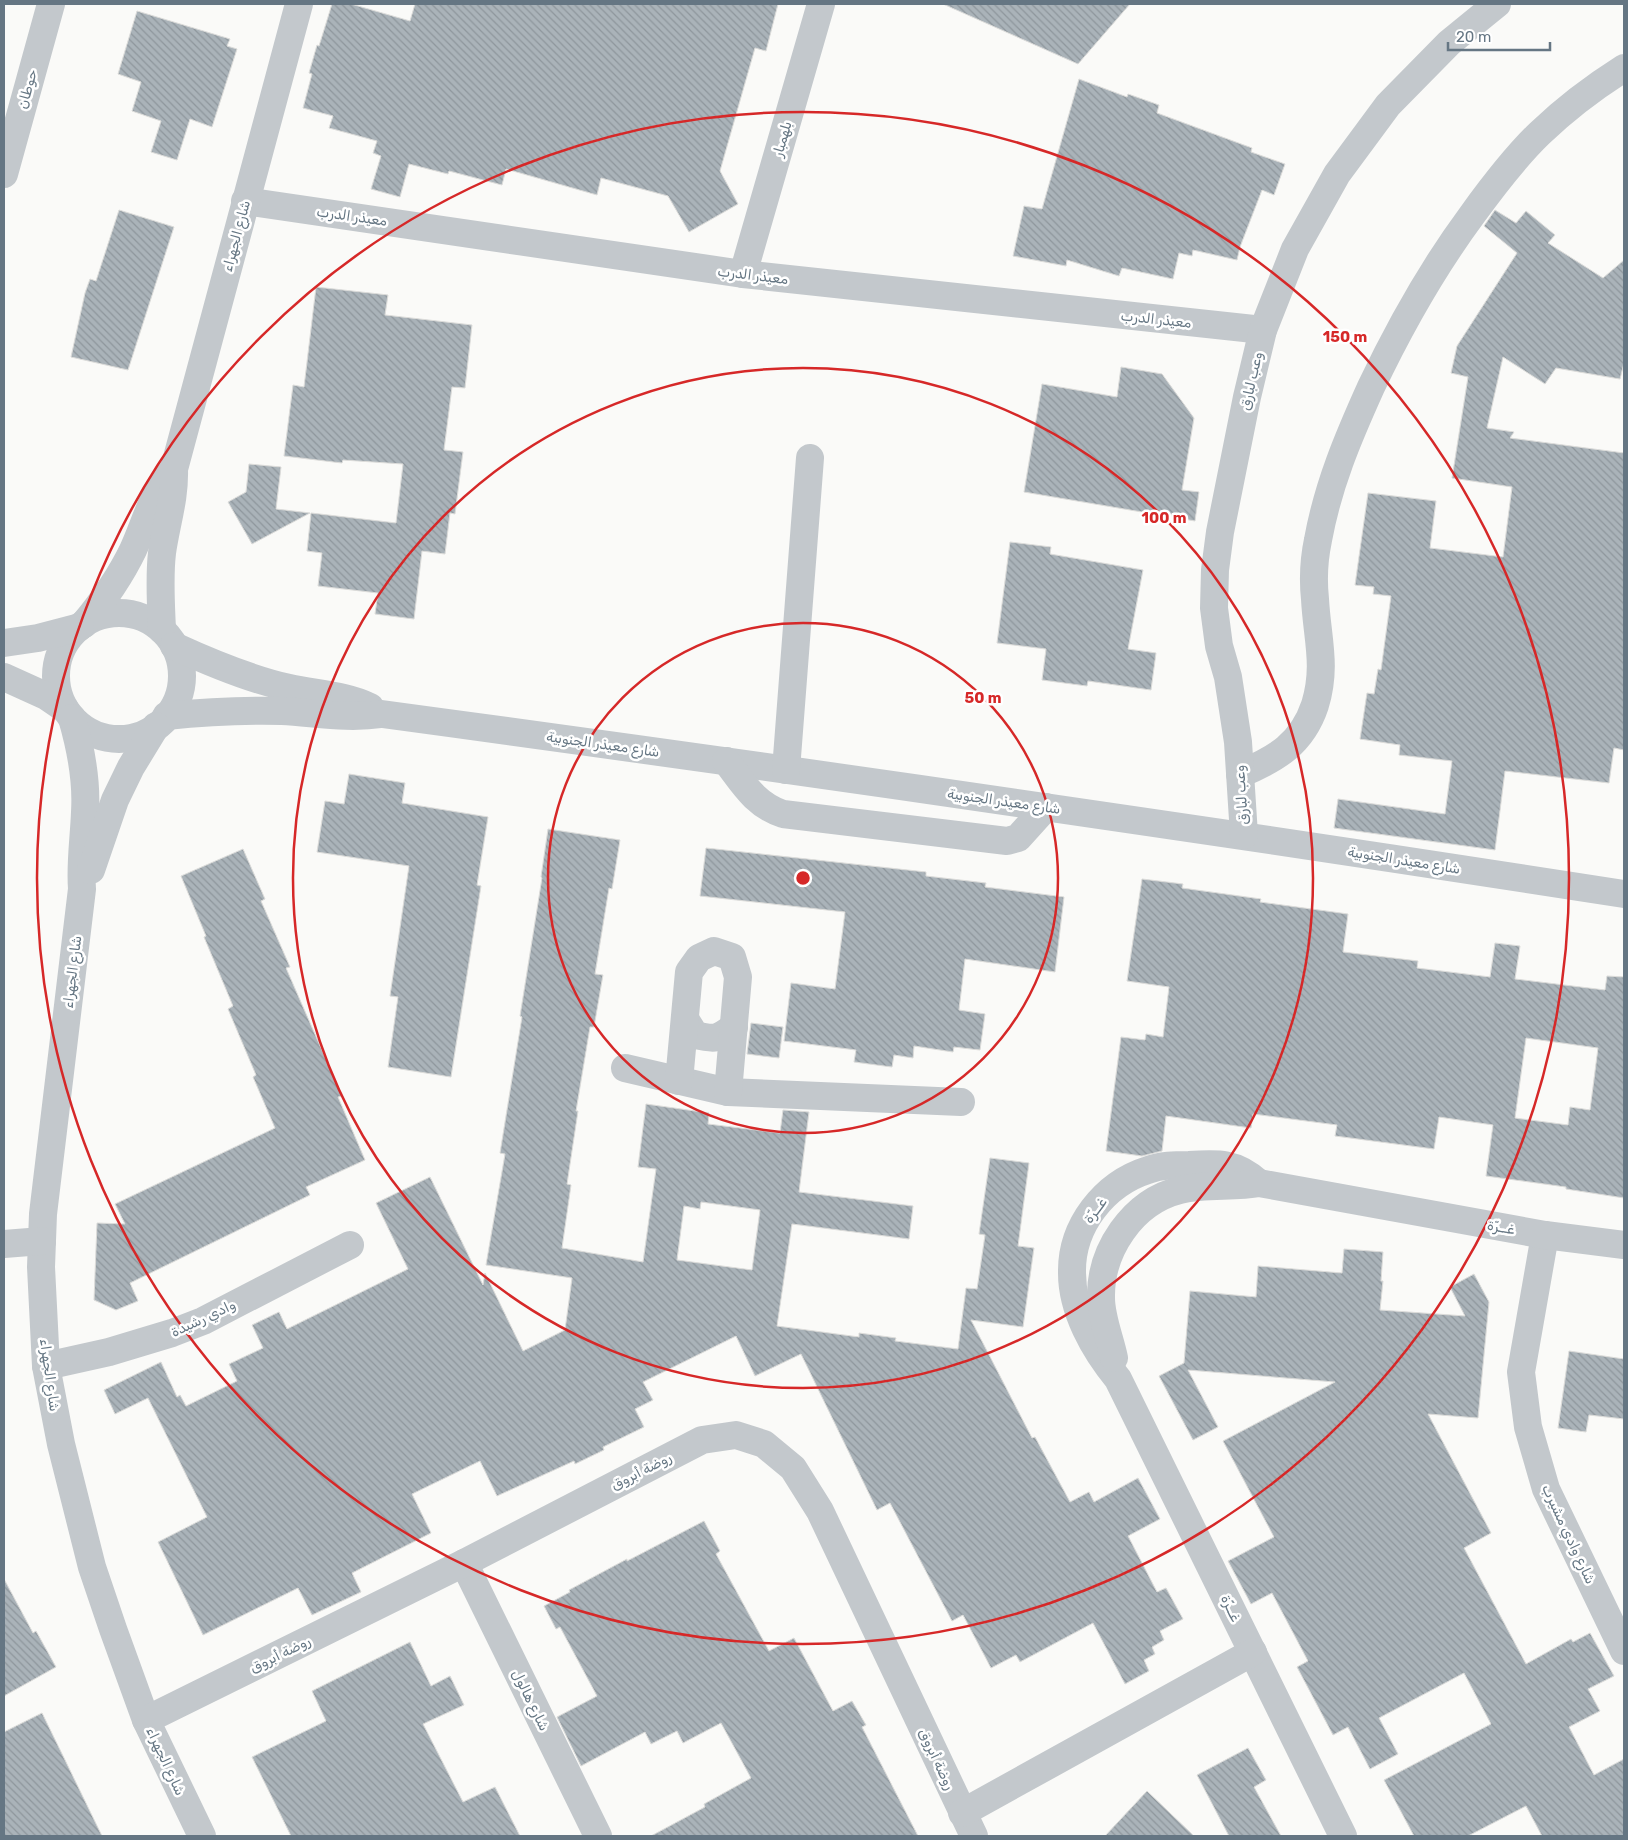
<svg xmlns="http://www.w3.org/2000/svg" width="1628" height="1840" viewBox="0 0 1628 1840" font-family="Rubik,'Noto Naskh Arabic',sans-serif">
	<defs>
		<pattern id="building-back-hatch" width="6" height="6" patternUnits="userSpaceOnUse" patternTransform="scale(1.25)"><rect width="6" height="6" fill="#aab3b9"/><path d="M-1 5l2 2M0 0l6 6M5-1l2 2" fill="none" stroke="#8e969c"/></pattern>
	</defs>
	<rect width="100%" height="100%" fill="#fafaf8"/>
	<!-- building -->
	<g fill="url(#building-back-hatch)" stroke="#dcdcda" fill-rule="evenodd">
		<path d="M332 4H351L410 21 415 4H778L766 51 755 48 720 171 738 204 689 232 668 196 601 178 597 195 506 169 502 185 449 171 448 174 409 164 400 197 371 189 381 156 373 153 377 141 329 128 333 116 303 108 312 74 309 73 317 45 319 46Z"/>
		<path d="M943 4H1130L1078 64Z"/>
		<path d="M137 11 230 39 227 46 237 49 212 127 190 119 177 160 151 152 161 121 132 111 141 82 118 74Z"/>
		<path d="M1079 79 1127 97 1128 94 1159 105 1157 113 1252 148 1251 152 1285 164 1274 195 1262 190 1240 247 1237 260 1193 250 1192 256 1179 253 1173 279 1122 268 1119 276 1067 260 1066 266 1013 256 1024 206 1042 209Z"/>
		<path d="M119 210 174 227 128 370 71 357 85 293 90 279 96 281Z"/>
		<path d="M1495 210 1516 223 1526 211 1555 235 1548 243 1603 278 1624 260V363L1620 379 1556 368 1545 384 1503 357 1487 428 1514 432 1510 438 1624 453V750L1614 748 1609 783 1505 771 1495 850 1334 828 1338 799 1445 814 1452 761 1399 755 1400 745 1360 739 1367 693 1374 694 1378 669 1381 670 1391 596 1373 594 1374 587 1355 585 1368 493 1436 501 1430 548 1503 557 1512 487 1452 478 1468 377 1451 373 1457 346 1517 253 1484 226Z"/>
		<path d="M316 287 388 295 385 315 472 325 465 388 452 387 444 450 463 452 455 514 450 513 445 554 422 551 414 619 375 614 378 593 318 586 322 553 307 551 311 513 396 523 403 464 343 460 342 463 284 456 293 385 304 387Z"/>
		<path d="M1121 367 1162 374 1194 418 1182 490 1199 492 1195 521 1024 492 1042 384 1117 397Z"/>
		<path d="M249 464 281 467 276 509 310 513 252 544 228 502 246 492Z"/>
		<path d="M1010 542 1051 547 1050 554 1143 570 1128 649 1156 653 1151 690 1088 681 1087 686 1042 680 1046 649 997 643Z"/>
		<path d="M349 774 405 783 402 803 488 817 477 885 481 886 451 1077 388 1067 398 997 390 996 409 866 317 852 325 801 344 804Z"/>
		<path d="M548 829 620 840 612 889 609 888 595 974 603 975 594 1027H590L576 1111H578L567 1184 571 1185 562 1248 643 1262 656 1169 638 1167 646 1104 709 1113 708 1124 780 1133 783 1110 809 1112 799 1192 913 1206 909 1239 792 1224 777 1326 859 1337V1333L896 1338 895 1341 958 1349 966 1288 977 1289 985 1235 979 1234 990 1158 1029 1163 1018 1246 1034 1248 1023 1327 971 1320 1032 1438 1035 1437 1070 1502 1089 1492 1094 1502 1138 1478 1160 1519 1128 1536 1157 1592 1166 1588 1183 1619 1160 1631 1164 1640 1152 1647 1155 1654 1144 1660 1149 1671 1125 1684 1093 1623 1020 1662 1016 1655 991 1668 963 1615 952 1621 890 1503 877 1510 801 1354 755 1376 736 1336 643 1382 653 1400 635 1409 644 1427 603 1447 604 1450 575 1464 574 1461 497 1496 480 1461 412 1494 431 1533 352 1573 361 1592 312 1615 298 1588 203 1635 158 1542 207 1517 148 1398 115 1414 104 1390 161 1362 177 1397 180 1395 186 1406 237 1381 229 1364 263 1348 252 1325 279 1312 287 1329 408 1269 376 1203 430 1177 483 1285 485 1273 523 1351 565 1330 572 1278 486 1265 505 1154 500 1153 522 1017 520 1016 542 878 541 877ZM701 1202 760 1210 752 1270 677 1260 684 1206 700 1209Z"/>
		<path d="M706 848 926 872V876L986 883 985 887 1064 897 1055 972 965 959 959 1010 985 1014 980 1050 954 1047 953 1052 914 1046 913 1058 894 1055 892 1067 854 1062 856 1050 784 1041 791 983 835 989 845 912 700 896Z"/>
		<path d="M243 849 265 899 261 901 290 967 286 968 342 1096 338 1097 365 1160 306 1187 310 1195 130 1283 138 1301 116 1310 94 1300 97 1223 125 1224 115 1204 275 1128 253 1077 256 1075 228 1009 233 1006 204 937 206 936 181 876Z"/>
		<path d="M1142 879 1183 884 1182 888 1261 899 1260 902 1348 914 1343 952 1418 961 1417 968 1490 977 1495 943 1520 946 1515 979 1605 990 1607 976 1624 977V1198L1566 1189V1187L1486 1176 1493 1125 1439 1117 1434 1149 1335 1136 1337 1125 1253 1114 1251 1128 1166 1116 1162 1151 1142 1156 1106 1151 1121 1037 1145 1040 1146 1034 1163 1037 1169 987 1127 981ZM1526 1038 1598 1048 1590 1110 1570 1107 1568 1125 1515 1118Z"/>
		<path d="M751 1023 783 1027 779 1058 747 1054Z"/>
		<path d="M1344 1249 1383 1252 1381 1281H1383L1380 1310 1465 1316 1450 1287 1474 1274 1489 1302 1478 1418 1428 1414 1491 1533 1464 1548 1526 1664 1571 1639 1573 1642 1590 1633 1614 1676 1588 1689 1600 1711 1569 1727 1594 1775 1624 1759V1836H1542L1526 1806 1468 1836H1414L1384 1780 1491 1724 1464 1673 1379 1718 1398 1754 1370 1769 1348 1727 1333 1735 1297 1667 1308 1661 1272 1593 1251 1604 1228 1561 1274 1537 1223 1441 1335 1382 1188 1370 1218 1427 1193 1440 1159 1376 1184 1363 1190 1291 1256 1297 1258 1266 1342 1273Z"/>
		<path d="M1569 1351 1624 1359V1419L1589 1415 1586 1432 1558 1428Z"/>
		<path d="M704 1521 720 1551 716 1554 769 1651 794 1638 833 1711 852 1701 866 1725 862 1727 918 1836H651L705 1807 704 1804 751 1778 721 1723 683 1743 677 1731 651 1744 645 1732 581 1766 557 1717 597 1696 560 1627 556 1629 544 1606 570 1592 569 1590 627 1559V1561Z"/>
		<path d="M4 1579 33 1633 36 1631 56 1667 4 1696Z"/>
		<path d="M410 1642 431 1686 450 1676 464 1705 423 1724 463 1802 495 1787 520 1836H291L252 1757 326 1721 312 1691Z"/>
		<path d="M42 1713 65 1760 102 1836H4V1732Z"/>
		<path d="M1248 1748 1266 1780 1254 1787 1281 1836H1229L1197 1775Z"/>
		<path d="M1147 1791 1194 1836H1105Z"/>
	</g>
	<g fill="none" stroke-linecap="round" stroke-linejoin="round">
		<!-- minor -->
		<g stroke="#c3c8cc" stroke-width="28">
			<path d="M4 174 51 4"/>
			<path d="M245 201 743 274 1263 330"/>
			<path d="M743 274 821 4"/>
			<circle cx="119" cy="676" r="63"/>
			<path d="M84 624C103 601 120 577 133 550 146 522 152 493 173 470"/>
			<path d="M162 630C161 605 159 578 162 553 166 524 175 499 174 469L299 4"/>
			<path d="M4 643 38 638 80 627"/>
			<path d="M174 646C211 663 249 679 289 688 316 694 346 695 370 707"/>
			<path d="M4 677 46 696 65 709"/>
			<path d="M166 716C205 712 243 710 282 711 317 713 347 719 382 714 797 770 1211 830 1624 894"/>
			<path d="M72 718C81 749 87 780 85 812 84 839 80 863 82 889L43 1214 41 1267 46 1366 61 1444 92 1567 113 1629 146 1720 202 1836"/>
			<path d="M726 761C743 783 755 805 783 814L1007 841 1018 838 1046 807"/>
			<path d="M786 770 810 458"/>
			<path d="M1240 774C1276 759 1302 744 1315 705 1327 666 1317 638 1315 599 1313 580 1314 559 1318 540 1328 485 1348 438 1371 387 1400 326 1432 269 1472 215 1493 186 1515 157 1540 133 1566 108 1594 87 1624 68"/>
			<path d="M1244 835 1238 742 1228 677 1219 646 1214 608 1215 570 1220 532 1247 397 1263 330 1295 249 1337 174 1388 105 1449 43 1497 4"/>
			<path d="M91 870 115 800 131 767 156 726"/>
			<path d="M685 1019 695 1035C716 1040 717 1039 734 1027"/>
			<path d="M625 1068 728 1092 961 1102"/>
			<path d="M679 1081 689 972 699 958 714 951 732 957 738 977 728 1092"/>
			<path d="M1259 1183C1236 1162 1218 1163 1189 1165 1175 1165 1161 1165 1148 1170 1104 1184 1071 1226 1072 1273 1072 1311 1094 1350 1118 1379L1343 1836"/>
			<path d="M1545 1235 1521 1372 1528 1427 1546 1489 1624 1651"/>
			<path d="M4 1244 42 1241"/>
			<path d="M1114 1358C1110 1338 1101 1318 1101 1298 1100 1251 1132 1202 1180 1190 1206 1183 1233 1188 1259 1183L1545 1235 1624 1245"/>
			<path d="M46 1366 109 1352 172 1333 203 1321 350 1245"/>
			<path d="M464 1563 598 1836"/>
			<path d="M146 1720 464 1563 702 1440 736 1435 764 1444 793 1468 820 1511 974 1836"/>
			<path d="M962 1813 1253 1652"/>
		</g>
	</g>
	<!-- distance rings -->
	<g fill="none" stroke="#d62828" stroke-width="2.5">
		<circle cx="803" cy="878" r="255"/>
		<circle cx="803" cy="878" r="510"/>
		<circle cx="803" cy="878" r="766"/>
	</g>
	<g text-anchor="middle" stroke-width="5" stroke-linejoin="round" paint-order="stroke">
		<!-- street labels -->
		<g font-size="14" fill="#657683" stroke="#fff">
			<text transform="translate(27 89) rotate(-75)" y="5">حوطان</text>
			<text transform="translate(782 139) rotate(-74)" y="5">بلهمبار</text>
			<text transform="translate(352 216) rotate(8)" y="5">معيذر الدرب</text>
			<text transform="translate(236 236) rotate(-75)" y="5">شارع الجهراء</text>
			<text transform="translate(753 275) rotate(7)" y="5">معيذر الدرب</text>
			<text transform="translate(1156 319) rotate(6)" y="5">معيذر الدرب</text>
			<text transform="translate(1251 381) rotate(-77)" y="5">وعب لبارق</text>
			<text transform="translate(603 744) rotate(8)" y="5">شارع معيذر الجنوبية</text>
			<text transform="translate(1241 795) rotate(-94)" y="5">وعب لبارق</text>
			<text transform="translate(1004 801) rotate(8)" y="5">شارع معيذر الجنوبية</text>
			<text transform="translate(1404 860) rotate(9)" y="5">شارع معيذر الجنوبية</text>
			<text transform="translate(72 972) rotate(-83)" y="5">شارع الجهراء</text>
			<text transform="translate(1095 1210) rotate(-53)" y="5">غــرّة</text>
			<text transform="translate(1501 1227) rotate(10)" y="5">غــرّة</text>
			<text transform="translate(203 1318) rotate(-25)" y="5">وادي رشيدة</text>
			<text transform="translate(50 1375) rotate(82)" y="5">شارع الجهراء</text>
			<text transform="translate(641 1471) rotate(-27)" y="5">روضة أبروق</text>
			<text transform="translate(1569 1534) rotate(65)" y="5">شارع وادي مشيرب</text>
			<text transform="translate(1231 1608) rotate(64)" y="5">غــرّة</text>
			<text transform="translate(280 1654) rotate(-26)" y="5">روضة أبروق</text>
			<text transform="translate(531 1700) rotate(64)" y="5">شارع هالول</text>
			<text transform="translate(937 1759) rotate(65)" y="5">روضة أبروق</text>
			<text transform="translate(166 1761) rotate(65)" y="5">شارع الجهراء</text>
		</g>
	</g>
	<circle cx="803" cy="878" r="8" fill="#d62828" stroke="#fff" stroke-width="2.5"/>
	<g font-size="15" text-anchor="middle" font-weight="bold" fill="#d62828" stroke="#fff" stroke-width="5" stroke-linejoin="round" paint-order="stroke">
		<text x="1345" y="342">150 m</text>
		<text x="1164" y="523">100 m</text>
		<text x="983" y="703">50 m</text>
	</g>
	<!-- border -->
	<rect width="1628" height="1840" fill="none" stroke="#657683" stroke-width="10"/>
	<!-- scale -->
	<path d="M1448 42v8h102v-8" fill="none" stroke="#657683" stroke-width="2.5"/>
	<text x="1456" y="42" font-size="15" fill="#657683" stroke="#ffffff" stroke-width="4" paint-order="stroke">20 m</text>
</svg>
